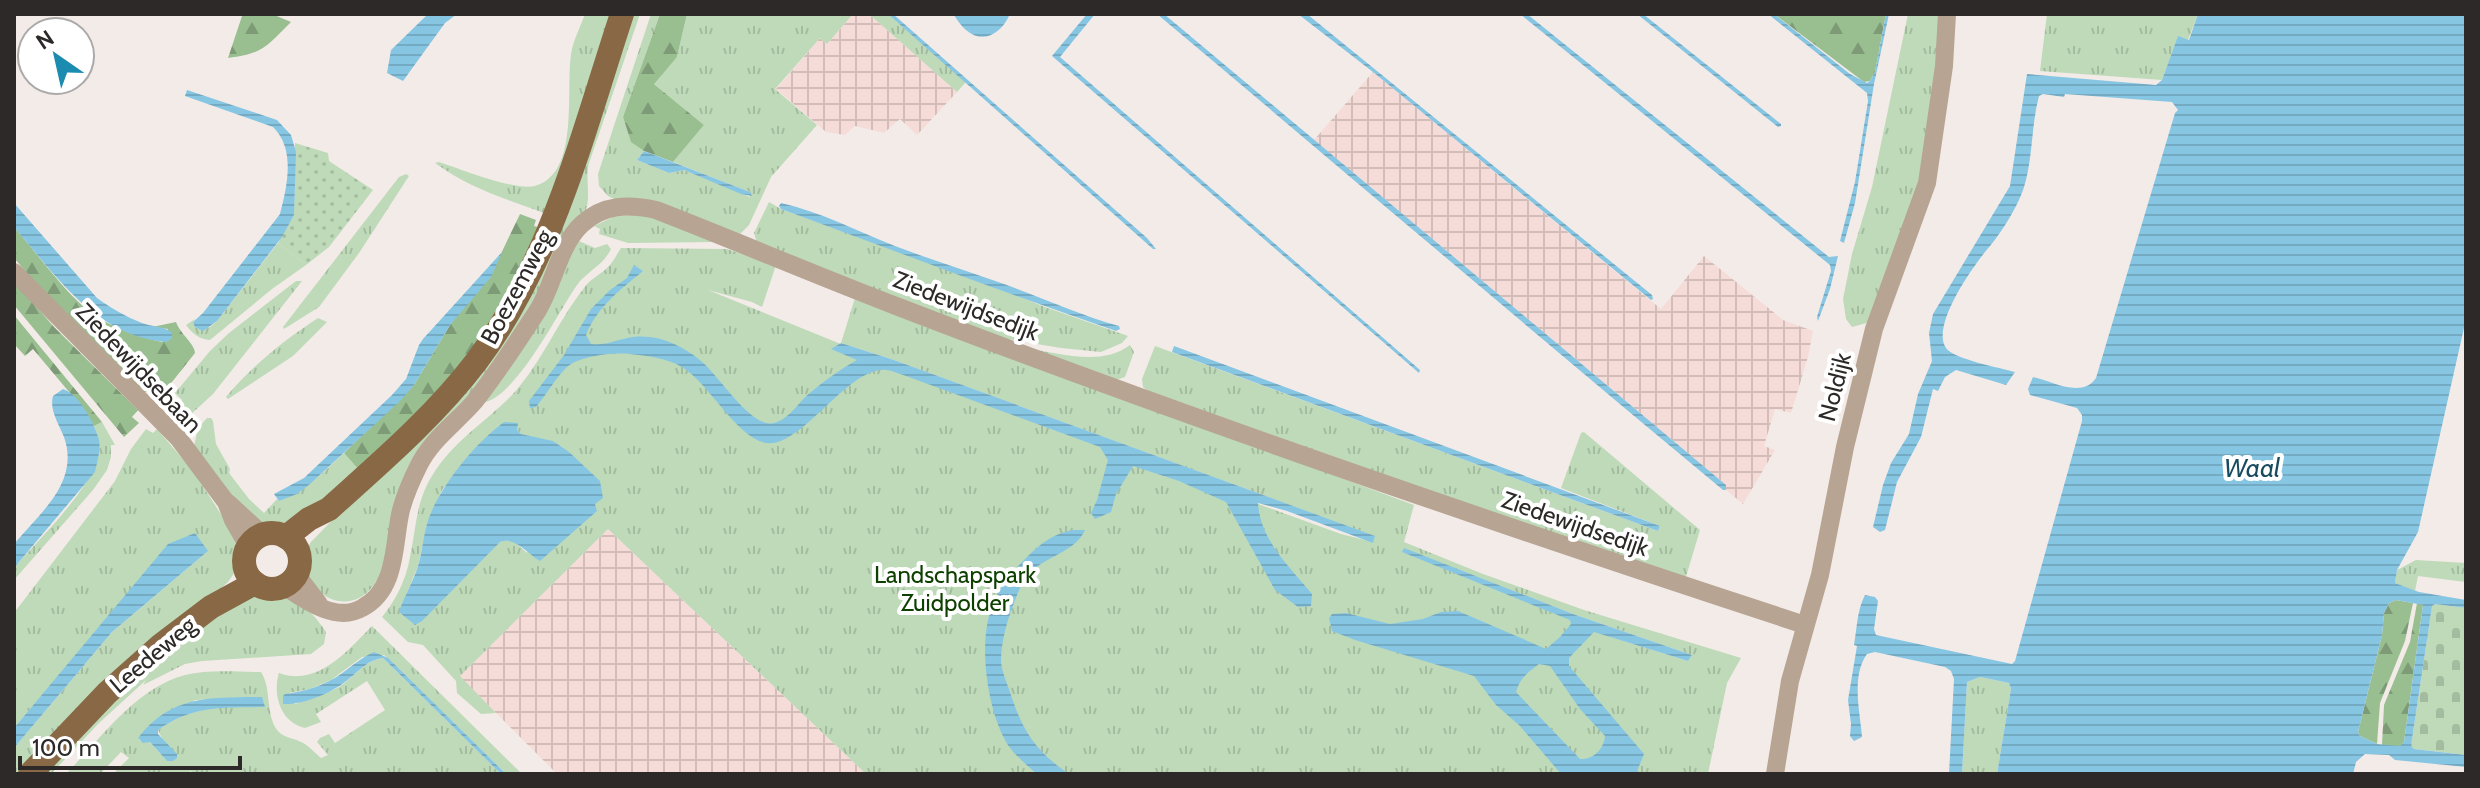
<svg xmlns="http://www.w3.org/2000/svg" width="2480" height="788" viewBox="0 0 2480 788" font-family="Cabin,sans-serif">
	<defs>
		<pattern id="industrial-grid" width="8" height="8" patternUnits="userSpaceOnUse" patternTransform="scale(2)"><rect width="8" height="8" fill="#f6dcd8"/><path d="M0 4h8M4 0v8" fill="none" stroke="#d3bdb9"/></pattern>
		<pattern id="grass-tufts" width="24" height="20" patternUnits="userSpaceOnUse" patternTransform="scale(2)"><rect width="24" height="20" fill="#bedab8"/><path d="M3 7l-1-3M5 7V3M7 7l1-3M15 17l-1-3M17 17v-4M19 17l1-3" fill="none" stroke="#a3bb9e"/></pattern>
		<pattern id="forest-firs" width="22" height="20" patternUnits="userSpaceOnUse" patternTransform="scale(2)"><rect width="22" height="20" fill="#99bf91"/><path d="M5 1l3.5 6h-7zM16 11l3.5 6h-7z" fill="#7d9b76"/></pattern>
		<pattern id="cemetery-stones" width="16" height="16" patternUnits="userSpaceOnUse" patternTransform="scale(2)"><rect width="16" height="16" fill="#bedab8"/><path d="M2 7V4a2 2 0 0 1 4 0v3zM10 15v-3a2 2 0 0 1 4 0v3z" fill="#a3bb9e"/></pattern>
		<pattern id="garden-dots" width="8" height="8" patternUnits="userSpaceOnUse" patternTransform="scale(2)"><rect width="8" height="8" fill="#bedab8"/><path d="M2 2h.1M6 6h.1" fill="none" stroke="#a3bb9e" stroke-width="1.8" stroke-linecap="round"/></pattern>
		<pattern id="water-rules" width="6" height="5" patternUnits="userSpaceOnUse" patternTransform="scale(2)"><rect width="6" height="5" fill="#87c6e3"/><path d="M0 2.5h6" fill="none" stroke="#75aac3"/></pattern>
	</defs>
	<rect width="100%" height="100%" fill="#f3ebe8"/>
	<!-- industrial -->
	<g fill="url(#industrial-grid)">
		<path d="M853 14H869L957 92 917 135 900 119 884 133 855 126 845 135 826 132 776 89 820 38 827 44Z"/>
		<path d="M1373 72 1661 309 1704 256 1783 320 1813 331 1808 357 1791 413 1775 409 1764 446 1775 450 1743 504 1726 490V485L1314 140Z"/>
		<path d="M608 529 866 774H557L459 676Z"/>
	</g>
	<!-- grass -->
	<g fill="url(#grass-tufts)" fill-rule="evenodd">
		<path d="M585 14H613L547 214C508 200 469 188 435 163L439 162C460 169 515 191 535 186 582 173 564 84 572 49 575 37 581 25 585 14Z"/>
		<path d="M631 14H640L589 163C585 180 591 195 586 209 561 244 546 284 523 320 506 345 489 371 470 394 457 411 435 426 426 444 412 471 402 512 392 542 387 557 383 573 373 586 344 624 290 585 310 543L485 363Z"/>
		<path d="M651 14H660L623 117 631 141 644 151 637 160 669 173 684 170 750 197V192L673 162 704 125 653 83 677 57 687 14H853L827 44 820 38 775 89 817 125 771 177 749 225 740 234 614 199 608 196 599 186 598 174Z"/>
		<path d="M869 14H888L966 82 957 92Z"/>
		<path d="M1908 14H1940L1935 83 1922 177 1870 322 1852 327 1846 319 1843 299 1852 254 1872 187Z"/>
		<path d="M2047 14 2061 15 2198 14 2188 40 2178 37 2162 80 2040 71Z"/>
		<path d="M406 174 409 176 359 253 319 307 284 329 283 327 399 177Z"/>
		<path d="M769 202 781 209 993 286 1045 307 1128 336 1122 343 1101 352 1061 348 989 336 757 243 754 233Z"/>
		<path d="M637 214 656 219 718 242 628 243 599 234 600 229 594 226 613 217Z"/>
		<path d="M579 241 595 248 607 244 611 249C602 267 588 270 577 285 558 312 515 400 481 403Z"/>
		<path d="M278 243 306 265 272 289 210 340C199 339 193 334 186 325L195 319 193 322 210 327 217 321Z"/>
		<path d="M621 248 727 249 776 265 762 307 752 302 708 290 1030 421 1341 534 1373 542 1374 536 894 360 841 343 855 298 1414 505 1404 542 1483 574 1584 610 1741 658 1727 683 1708 774H1636L1643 754 1627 774H866L608 529 460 676 496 713 481 714 457 693 456 681 423 645 408 642 382 617C396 600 406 580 410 557 416 529 416 501 432 476 452 442 486 422 513 394 542 362 558 321 584 288 590 279 600 275 607 268 613 263 616 255 621 248ZM511 424 521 434 536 438 527 553C518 545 512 537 500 542L402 604 418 566 427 525 442 490 487 437 500 425ZM1404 549 1573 614 1692 655 1688 661 1611 637 1610 633 1554 613 1403 552Z"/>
		<path d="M296 281H302L213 394 188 417 174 419 170 412 182 400 175 393 210 351 229 333Z"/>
		<path d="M318 318 327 322 293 356 228 399 226 397C253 365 283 341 318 318Z"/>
		<path d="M1130 345 1134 352 1125 377 1116 380 1026 348C1059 353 1101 367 1130 345Z"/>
		<path d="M1155 346 1658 531 1660 526 1561 488 1581 433 1584 432 1700 530 1685 580 1524 525 1148 391 1143 387 1142 379Z"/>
		<path d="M207 418H211L213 421 216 444 230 469 229 473 249 499 264 513 277 499 279 501C305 490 324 472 344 453L359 470C339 489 320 505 296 520 292 522 285 528 280 529 250 533 210 468 194 446L198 428Z"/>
		<path d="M102 422 115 445H111V457L107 470 93 490 14 580V568C37 541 96 485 99 451 100 442 97 435 94 426Z"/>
		<path d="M146 429 153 433 157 429 193 471 239 542 241 563 228 582 25 774H14V748L112 632 208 551 99 628 14 728V613L115 481 131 449Z"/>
		<path d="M2416 560 2466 563V582L2418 576 2415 591 2395 583 2397 570Z"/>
		<path d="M256 593C265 595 273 595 282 596 300 598 317 618 326 632L324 644 311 654 202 661 185 664 143 685 146 680 98 724 51 774H41L76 735 200 624Z"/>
		<path d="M372 626 522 774H506L384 655 362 657 331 680 310 689 289 693 295 704C309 699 325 695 339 687 355 677 363 661 383 658L501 774H197L190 771 187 774H113L129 758 121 752 100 774H66C100 739 136 688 185 675 209 669 236 672 261 672 271 687 266 710 275 727 281 738 291 737 301 742 308 745 315 753 321 758L328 755 317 742 320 738 329 734 335 743 385 710 367 681 316 714 321 722 305 728C281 723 272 695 279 673 318 687 347 651 372 626ZM262 697C225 706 190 707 158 730L173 761H167L150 742 140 741 138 738 195 700Z"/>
		<path d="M1980 677 2009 683 2011 689 1997 774H1962L1967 682Z"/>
	</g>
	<!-- forest -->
	<g fill="url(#forest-firs)">
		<path d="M239 14H272L291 22C267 46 263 54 228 58L242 16Z"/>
		<path d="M660 14H687L677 57 654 84 704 125 673 162 644 151 631 142 623 117Z"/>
		<path d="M1774 14H1886L1875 72 1870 81 1864 82Z"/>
		<path d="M520 214 536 220 534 226 541 228 497 316 431 401 359 470 344 453 414 385 450 325 497 262Z"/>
		<path d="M14 227C36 252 67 296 93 314 114 329 137 336 162 342L168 329 152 327 176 322C181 335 195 344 195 353L168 387 142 393 58 309 14 258Z"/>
		<path d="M14 281 54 327 138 410 132 417 139 423 124 437 14 305Z"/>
		<path d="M14 315 102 422 94 426 80 405 33 349 25 356 14 344Z"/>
		<path d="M2396 600 2413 603 2405 641 2380 703 2377 744 2360 736 2358 732 2382 635 2384 613 2389 603Z"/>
		<path d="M2417 603 2423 605 2404 742 2400 747 2382 745 2384 705 2410 642Z"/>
	</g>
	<!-- cemetery -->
	<path fill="url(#cemetery-stones)" d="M2435 604 2466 608V755L2414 749 2411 746 2432 605Z"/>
	<!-- garden -->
	<path fill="url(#garden-dots)" d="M295 143 328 153 329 161 373 190 329 247 306 265 278 243 294 215Z"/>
	<!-- water -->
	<g fill="url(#water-rules)" fill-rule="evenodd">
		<path d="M428 14H457L445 23 403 81 387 73 391 50Z"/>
		<path d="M888 14H893L1147 238 1156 249H1153Z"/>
		<path d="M953 14H1009V16C1001 33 983 45 966 30 961 26 957 19 953 14Z"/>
		<path d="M1087 14H1095L1060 57 1420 370 1419 373 1052 56Z"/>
		<path d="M1157 14H1164L1726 485V490H1723C1533 332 1345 172 1157 14Z"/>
		<path d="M1298 14H1307L1652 295 1653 299 1651 300 1373 72Z"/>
		<path d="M1520 14H1527L1829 257 1838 256 1830 289 1818 321 1817 317 1831 271 1830 265Z"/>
		<path d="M1637 14H1643L1781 124V126L1778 127Z"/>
		<path d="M1768 14H1774L1850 74 1867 83 1870 81 1875 72 1886 14H1889L1874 84 1855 203 1844 243 1840 241 1855 182 1868 101 1867 93Z"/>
		<path d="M2198 14H2466V319L2418 532 2397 570 2395 583 2419 592 2466 600V608L2435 604 2432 606 2411 746 2414 749 2466 755V767L2395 760 2389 755 2365 754 2356 762 2353 774H1997L2011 689 2009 683 1980 677 1967 682 1962 774H1949L1954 679 1951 671 1945 667 1875 652 1867 654C1851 676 1860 712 1862 737L1854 741 1850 736 1851 724 1848 700 1857 646 1854 645C1857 628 1857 610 1865 595L1875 597 1878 601 1874 629 1876 635 2012 664 2015 661 2082 421V415L2077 408 2030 395 2028 389 2033 377C2052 381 2082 399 2096 378L2175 113 2178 110 2172 102 2065 94 2064 97 2043 94 2039 96C2031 126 2033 158 2024 187 2019 204 2002 232 1990 246 1976 262 1930 325 1946 348 1953 359 2001 368 2015 372L2006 385 1956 370 1945 377 1938 391 1933 389 1921 437 1897 482 1885 530 1880 532 1873 527 1883 485 1891 463 1909 434 1918 394 1932 361 1929 333 1933 314 2010 186 2027 74 2156 85 2162 80 2178 36 2189 40ZM2396 600 2423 605 2404 742 2400 746 2377 744 2360 736 2358 732 2382 635 2384 613 2389 603Z"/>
		<path d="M187 90 277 120 291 135 296 152 294 215 282 237 217 321 203 331 195 327 193 322 203 313 280 214C287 187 296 149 273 127L185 96Z"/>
		<path d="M644 151 750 192 752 196 741 194 684 170 669 173 637 160Z"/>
		<path d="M14 203 97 298C111 308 126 317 142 323 152 327 165 326 172 333V338L167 342C95 336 57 277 14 227Z"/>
		<path d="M781 203C821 212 857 231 895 246 931 260 968 271 1004 284 1043 298 1080 315 1119 326L1120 329 1116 331C1004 293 893 250 781 209L779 206Z"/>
		<path d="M502 252 491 277 450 325 414 385 400 401 310 484 297 494 279 501 274 494 304 478 392 395 406 379 419 345 423 339Z"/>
		<path d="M634 265 643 271C621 289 597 307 586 335L591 344C606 346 618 339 633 337 658 334 682 345 701 361 718 374 751 429 774 423 791 418 798 402 811 392 825 380 841 369 857 360L831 349 841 343 894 360 1375 536 1373 543 1287 511 1258 503C1260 540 1290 567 1312 594L1311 606 1298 607 1275 590 1226 502 1179 481 1133 466 1116 494 1111 512 1095 519 1091 513 1097 500 1108 460 1100 447 906 376C899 374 889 369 882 370 846 371 800 448 767 443 738 440 710 384 682 367 667 358 647 356 630 354 614 352 577 356 566 368 555 379 546 395 536 407L530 408 529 401 564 355 591 309 610 290 627 278Z"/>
		<path d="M1174 346 1660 526 1658 531 1172 352Z"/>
		<path d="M63 389C79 394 95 424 99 440 101 450 97 462 95 472L14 568V544C40 513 80 482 64 437 59 424 49 410 53 396Z"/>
		<path d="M504 422 518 423 517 430 521 434 553 441 569 452 600 481 603 498 595 504 597 511 540 561C528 554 515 536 500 542L422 621 415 625 399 612C404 596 413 582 418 566 422 553 423 538 427 524 437 489 475 443 504 422Z"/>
		<path d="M1073 530H1085C1075 553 1044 556 1028 575 1021 583 1016 598 1012 608 1006 625 1001 644 1001 662 1002 672 1007 683 1010 692 1022 730 1035 751 1069 774H1037C1026 764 1010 752 1004 738 987 705 978 642 992 607 999 587 1012 572 1027 557 1040 544 1054 533 1073 530Z"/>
		<path d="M195 533 208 551 112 632 14 748V728L168 544Z"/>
		<path d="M1404 548 1573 614 1692 655 1688 661 1594 632 1569 658V666L1644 754 1636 774H1561L1520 726 1496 705 1474 676 1355 640 1332 631 1329 618 1332 614 1346 613 1390 624 1423 619 1441 612 1458 611 1546 649 1560 637 1571 624 1570 620 1402 552ZM1539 664 1550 666 1580 709 1605 736C1604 749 1593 760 1580 759L1516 692C1520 678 1528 672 1539 664Z"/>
		<path d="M374 652 388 658 506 774H501L383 658C368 660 361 669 350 678 334 692 305 705 283 704V696L285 694C304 692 325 685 341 674 352 666 361 658 374 652Z"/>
		<path d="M262 697 265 707C222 708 195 704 158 730V734L177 754V758L173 761H167L150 742 143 743 138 738C172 694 212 698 262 697Z"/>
	</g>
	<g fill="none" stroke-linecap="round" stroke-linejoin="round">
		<!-- minor -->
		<g stroke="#b7a492" stroke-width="18">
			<path d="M14 272 179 439 226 502 233 520 248 546"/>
			<path d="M228 503 263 535"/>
			<path d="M296 574 319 604"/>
			<path d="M284 586C305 600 336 623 362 608 398 589 393 543 401 510 405 495 412 479 419 465 432 439 457 422 475 401 498 372 518 341 538 310 554 284 559 245 582 224 604 204 629 204 656 210 736 241 815 275 896 306 1195 421 1499 525 1805 625"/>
			<path d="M1775 774 1790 681 1820 575 1845 447 1874 329 1927 183 1944 66 1947 14"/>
		</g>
		<!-- major -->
		<g stroke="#896845" stroke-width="24">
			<circle cx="272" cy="561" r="28"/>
			<path d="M286 537 309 519 329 509C380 463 434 417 476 362 552 261 583 132 622 14"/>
			<path d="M30 774 107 693 161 645 211 607 255 583"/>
		</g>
	</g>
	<g text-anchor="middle" stroke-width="8" stroke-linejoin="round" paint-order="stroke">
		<!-- street labels -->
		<g font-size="24" fill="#2c2928" stroke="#fff">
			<text transform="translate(517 287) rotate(-62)" y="8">Boezemweg</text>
			<text transform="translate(966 306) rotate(21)" y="8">Ziedewijdsedijk</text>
			<text transform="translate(139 368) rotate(46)" y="8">Ziedewijdsebaan</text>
			<text transform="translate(1835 387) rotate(-76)" y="8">Noldijk</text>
			<text transform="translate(1575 524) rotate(19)" y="8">Ziedewijdsedijk</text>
			<text transform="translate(153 655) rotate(-40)" y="8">Leedeweg</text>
		</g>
		<!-- park labels -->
		<g font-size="24" fill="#0e4100" stroke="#fff">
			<text x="955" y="583">Landschapspark<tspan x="955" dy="28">Zuidpolder</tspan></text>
		</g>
		<!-- water labels -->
		<g font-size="26" font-style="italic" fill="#174b5f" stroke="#fff">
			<text x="2252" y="477">Waal</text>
		</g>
	</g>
	<!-- border -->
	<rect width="2480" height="788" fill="none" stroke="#2c2928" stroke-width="32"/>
	<!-- north arrow -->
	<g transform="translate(56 56) rotate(326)"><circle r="38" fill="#ffffff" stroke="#aba9a9" stroke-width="2"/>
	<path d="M0-6L14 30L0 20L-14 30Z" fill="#1c8bb0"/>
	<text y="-12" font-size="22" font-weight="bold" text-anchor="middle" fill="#2c2928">N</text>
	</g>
	<!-- scale -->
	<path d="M20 756v12h220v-12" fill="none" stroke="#2c2928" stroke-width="4"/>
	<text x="32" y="756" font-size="24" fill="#2c2928" stroke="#ffffff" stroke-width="6" paint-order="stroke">100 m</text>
</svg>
